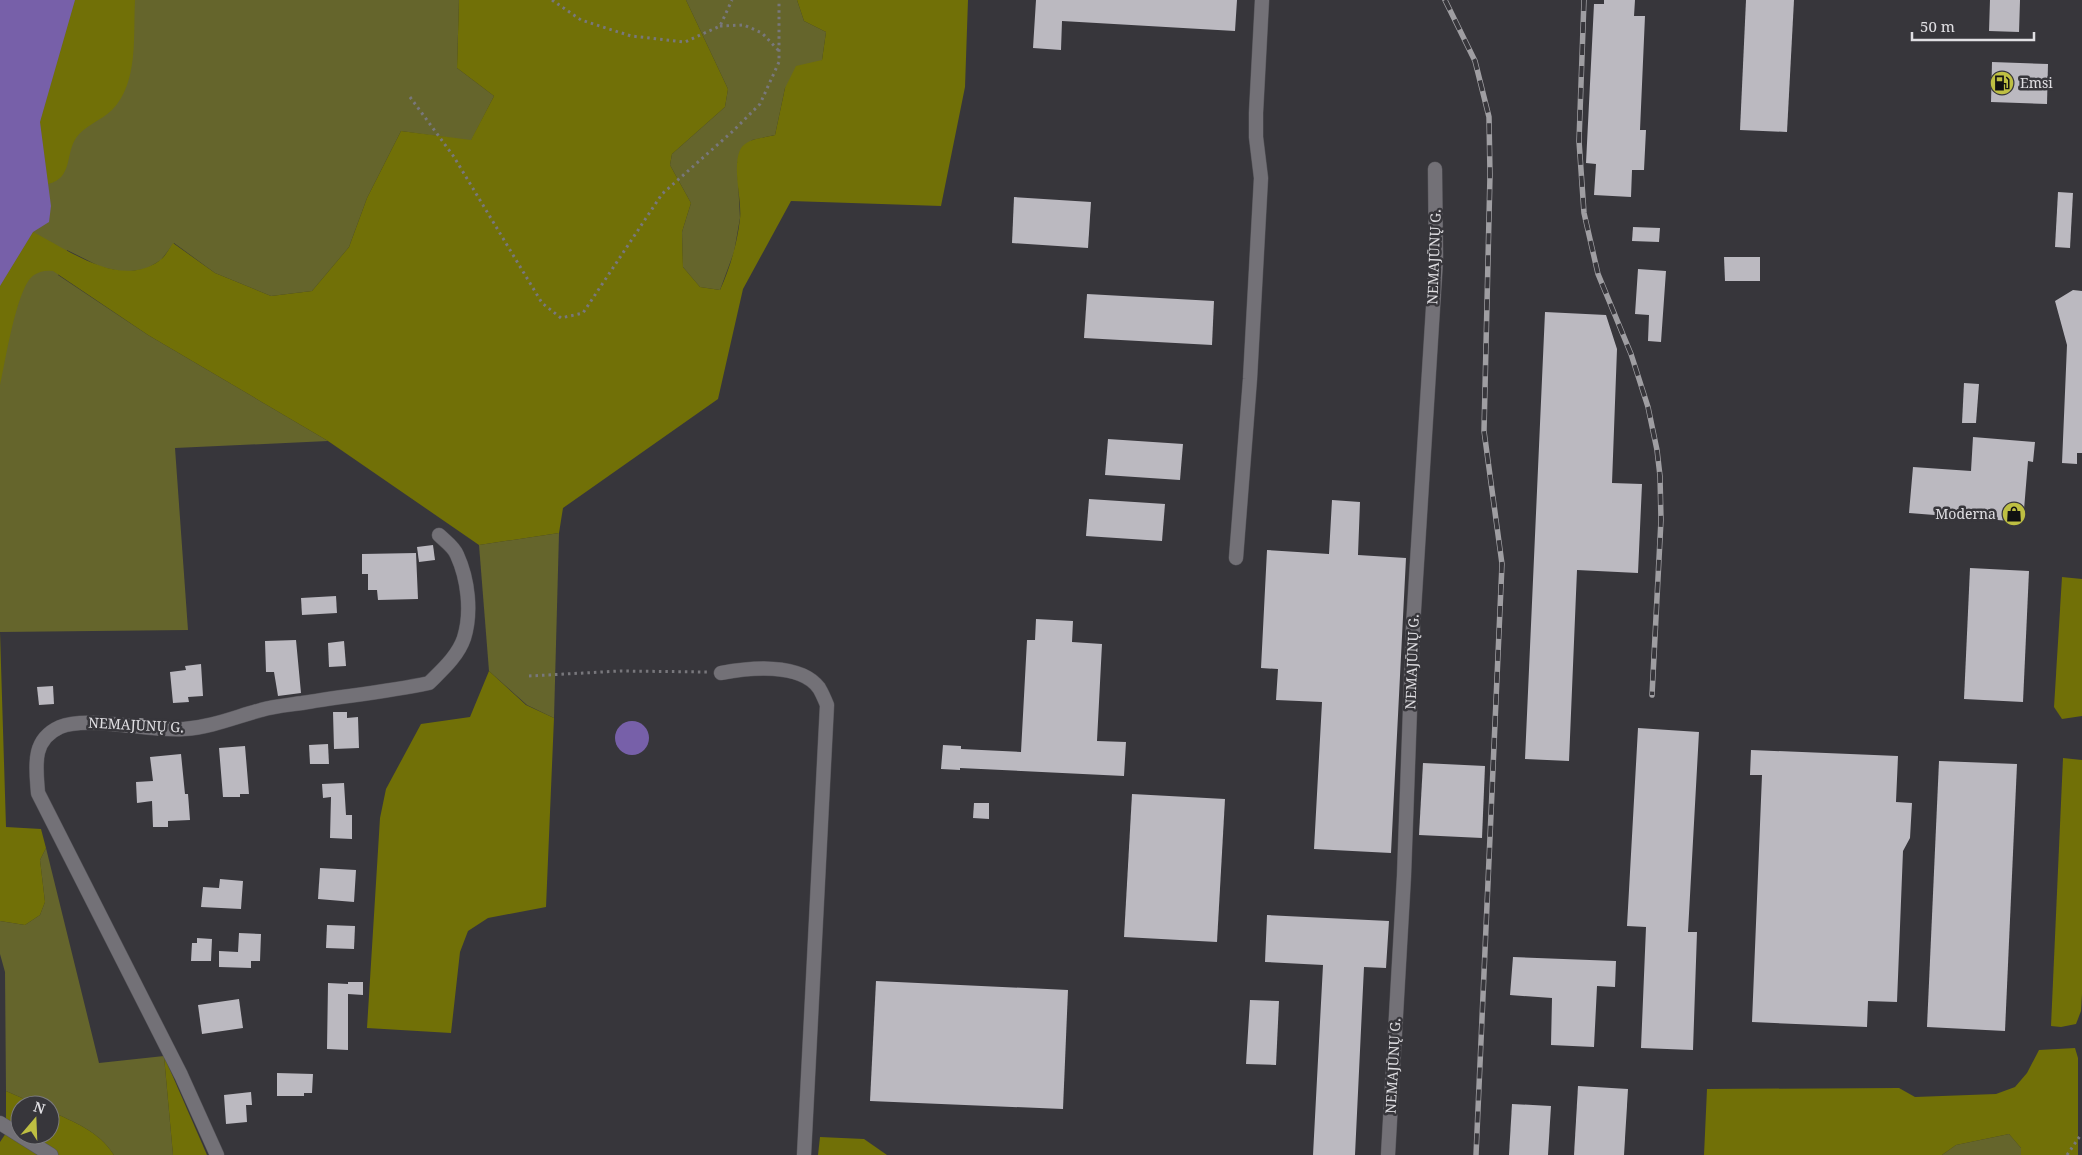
<svg xmlns="http://www.w3.org/2000/svg" width="2082" height="1155" viewBox="0 0 2082 1155" font-family="'Noto Serif',serif">
	<rect width="100%" height="100%" fill="#37363b"/>
	<!-- green -->
	<g fill="#65652c">
		<path d="M0 0H459L457 68 494 96 471 141 401 131 367 198 349 247 312 291 271 296 215 273 174 243 161 260 146 269 124 272 101 267 67 250 58 275 148 335 328 441 175 448 188 630 0 632Z"/>
		<path d="M686 0H797L804 21 826 32 822 60 785 88 775 135 752 140 737 163 740 218 734 252 720 290 700 287 683 267 682 232 691 203 670 165 672 154 725 107 728 89Z"/>
		<path d="M559 533 554 718 527 705 489 671 479 545Z"/>
		<path d="M46 848 99 1063 164 1056 173 1155H114C99 1131 74 1122 50 1111V1105H38L6 1091 5 972 0 954V921L25 925 40 915 45 902 40 860Z"/>
		<path d="M2009 1134 2021 1148V1155H1942L1956 1145Z"/>
	</g>
	<!-- forest -->
	<g fill="#717007">
		<path d="M75 0H135C133 35 139 83 112 110 102 120 84 126 76 138 65 155 73 178 48 184L40 122Z"/>
		<path d="M459 0H686L728 89 725 107 672 154 670 165 691 203 682 232 683 267 700 287 720 290C730 268 737 244 740 219 742 200 732 168 740 150 746 138 764 138 775 135L785 88 796 66 822 60 826 32 804 21 797 0H968L965 87 941 206 791 201 743 289 718 399 563 508 559 533 479 545 328 441 148 335 53 271C46 270 40 271 34 275 17 285 5 364 0 386V286L33 232C69 250 119 289 159 261 165 257 169 249 173 243L215 273 271 296 312 291 349 247 367 198 401 131 471 140 494 96 457 68Z"/>
		<path d="M2062 577 2082 579V716L2062 719 2054 707Z"/>
		<path d="M0 632 6 827 41 829 46 848 40 860 45 902 40 915 25 925 0 921Z"/>
		<path d="M489 671 526 705 554 718 546 907 488 918 468 931 460 952 451 1033 367 1028 380 818 386 789 421 724 470 717Z"/>
		<path d="M2063 758 2082 760V994L2081 1011 2076 1024 2061 1027 2051 1026Z"/>
		<path d="M2075 1048 2078 1058V1155H2021V1148L2009 1134 1956 1145 1942 1155H1704L1707 1089 1899 1088 1915 1097 1996 1094 2015 1087 2027 1073 2039 1050Z"/>
		<path d="M164 1056 207 1155H173Z"/>
		<path d="M6 1091 38 1105H20V1135H50V1111C74 1122 99 1131 114 1155H0V1142L6 1133Z"/>
		<path d="M820 1137 864 1139 887 1155H818Z"/>
	</g>
	<!-- water -->
	<g fill="#7760a9">
		<path d="M0 0H75L40 122 51 206 49 222 33 232 0 286Z"/>
		<circle cx="632" cy="738" r="17"/>
	</g>
	<!-- building -->
	<g fill="#bbb9c0">
		<path d="M1036 0H1237L1235 31 1062 21 1061 50 1033 48Z"/>
		<path d="M1604 0H1635L1634 16H1645L1640 130H1646L1644 170H1632L1631 197 1594 195 1596 164 1586 163 1594 4H1604Z"/>
		<path d="M1746 0H1794L1787 132 1740 130Z"/>
		<path d="M1990 0H2020L2019 32 1989 31Z"/>
		<path d="M1992 62 2048 64 2047 104 1991 102Z"/>
		<path d="M2058 192 2073 193 2070 248 2055 247Z"/>
		<path d="M1014 197 1091 202 1088 248 1012 243Z"/>
		<path d="M1633 227 1660 228 1659 242 1632 241Z"/>
		<path d="M1724 257H1760V281H1725Z"/>
		<path d="M1638 269 1666 271 1661 342 1648 341 1649 315 1635 314Z"/>
		<path d="M2073 290 2082 291V453H2077V464L2062 463 2067 345 2055 301Z"/>
		<path d="M1087 294 1214 301 1212 345 1084 338Z"/>
		<path d="M1545 312 1606 315 1617 349 1612 483 1642 484 1638 573 1577 570 1569 761 1525 759Z"/>
		<path d="M1964 383 1979 384 1976 423H1962Z"/>
		<path d="M1973 437 2035 442 2033 462 2028 461 2023 522 1909 513 1913 467 1971 471Z"/>
		<path d="M1108 439 1183 444 1180 480 1105 475Z"/>
		<path d="M1089 499 1165 504 1162 541 1086 536Z"/>
		<path d="M1332 500 1360 502 1358 555 1406 558 1391 853 1314 849 1322 702 1276 700 1278 669 1261 668 1267 550 1329 554Z"/>
		<path d="M433 545 435 560 419 562 417 547Z"/>
		<path d="M416 553 418 599 378 600 377 590H368V574H362V554Z"/>
		<path d="M1970 568 2029 571 2023 702 1964 699Z"/>
		<path d="M336 596 337 613 302 615 301 598Z"/>
		<path d="M1036 619 1073 621 1072 642 1102 644 1097 741 1126 742 1124 776 960 768V770L941 769 943 745 961 746V749L1021 752 1027 640H1035Z"/>
		<path d="M296 640 301 693 278 696 274 672H266L265 641Z"/>
		<path d="M344 641 346 666 329 667 328 643Z"/>
		<path d="M201 664 203 696 188 697 189 702 173 703 170 672 186 670 185 666Z"/>
		<path d="M53 686 54 704 39 705 37 687Z"/>
		<path d="M333 712H347V718L358 717 359 748 334 749Z"/>
		<path d="M1638 728 1699 732 1688 932H1697L1693 1050 1641 1048 1646 927 1627 926Z"/>
		<path d="M328 744 329 764H310L309 745Z"/>
		<path d="M245 746 249 794H240V797H223L219 748Z"/>
		<path d="M1751 750 1898 756 1896 802 1912 803 1910 838 1903 851 1897 1002 1868 1001 1867 1027 1752 1022 1762 775H1750Z"/>
		<path d="M181 754 185 794H188L190 820 168 821V827H153L152 801 137 803 136 782 153 781 150 757Z"/>
		<path d="M1939 761 2017 764 2005 1031 1927 1027Z"/>
		<path d="M1423 763 1485 766 1482 838 1419 835Z"/>
		<path d="M344 783 346 815H352V839L330 838 331 797 323 798 322 784Z"/>
		<path d="M1132 794 1225 799 1217 942 1124 937Z"/>
		<path d="M974 803H989V819L973 818Z"/>
		<path d="M320 868 356 870 354 902 318 899Z"/>
		<path d="M220 879 243 881 241 909 201 907 203 887 219 888Z"/>
		<path d="M1267 915 1389 921 1386 968 1364 967 1355 1155H1313L1323 965 1265 962Z"/>
		<path d="M327 925 355 926 354 949 326 948Z"/>
		<path d="M239 933 261 934 260 961H251V968L219 967V951L238 952Z"/>
		<path d="M197 938 212 939 211 961H191L192 943H197Z"/>
		<path d="M1513 957 1616 961 1615 987 1597 986 1594 1047 1551 1045 1552 998 1510 995Z"/>
		<path d="M876 981 1068 990 1063 1109 870 1101Z"/>
		<path d="M348 982H363V995L348 994V1050L327 1049 328 983 348 984Z"/>
		<path d="M239 999 243 1028 202 1034 198 1005Z"/>
		<path d="M1250 1000 1279 1001 1276 1065 1246 1064Z"/>
		<path d="M277 1073 313 1074 312 1093H304V1096H277Z"/>
		<path d="M1578 1086 1628 1089 1624 1155H1574Z"/>
		<path d="M251 1092 252 1105H246L247 1122 226 1124 224 1095Z"/>
		<path d="M1512 1104 1551 1106 1548 1155H1509Z"/>
	</g>
	<g fill="none" stroke-linecap="round" stroke-linejoin="round">
		<!-- minor casing -->
		<g stroke="#545358" stroke-width="15">
			<g id="minor">
				<path d="M1236 558 1250 379 1261 178 1256 137V113L1262 0"/>
				<path d="M721 673C748 668 800 662 819 688 822 693 825 700 827 705L804 1155"/>
				<path d="M0 1123 51 1155"/>
				<path d="M217 1155 181 1075 38 793C36 767 31 740 60 727 88 715 150 732 184 729 212 727 235 717 261 710 274 706 288 705 302 703 344 696 387 692 429 683 442 670 458 656 464 638 472 612 468 579 457 555 454 547 445 541 439 535"/>
				<path d="M1388 1155 1404 876 1413 626 1436 260 1435 169"/>
			</g>
		</g>
		<!-- path -->
		<g stroke="#78777c" stroke-width="3" stroke-dasharray="2.5 4" stroke-linecap="butt">
			<path d="M552 0 581 20 631 36 685 42 720 26 732 0"/>
			<path d="M720 26 744 25 762 33 779 51"/>
			<path d="M410 97 454 157 542 303 561 318 583 313 662 194 733 131 760 104 779 62V0"/>
			<path d="M529 676 620 671 708 672"/>
			<path d="M2067 1155 2080 1136"/>
		</g>
		<!-- minor -->
		<use href="#minor" stroke="#737177" stroke-width="14"/>
		<!-- rail casing -->
		<g stroke="#9f9ea2" stroke-width="5.5">
			<g id="rail">
				<path d="M1445 0 1475 61 1489 117 1490 175 1484 431 1502 564 1476 1155"/>
				<path d="M1584 0 1579 141 1584 213 1598 274 1631 354 1648 407 1657 450 1660 476 1661 520 1652 695"/>
			</g>
		</g>
		<!-- rail -->
		<use href="#rail" stroke="#37363b" stroke-width="4" stroke-dasharray="11" stroke-linecap="butt"/>
	</g>
	<!-- icons -->
	<defs>
		<g id="fuel-disc" transform="scale(1.25)"><circle r="9.5" fill="#bebf42" stroke="#37363b"/><path d="M-5.5-6h7V0h2V4h1.3V-2.5L3-4.5l.8-.8L6-3V5H2.5V1h-1V6h-7ZM-4.2-4.7v3.2H.2V-4.7Z" fill="#111"/></g>
		<g id="shop-disc" transform="scale(1.25)"><circle r="9.5" fill="#bebf42" stroke="#37363b"/><path d="M-5-2.5h2.3a2.7 3.5 0 0 1 5.4 0H5L5.5 6h-11ZM-1.5-2.5h3a1.5 2.3 0 0 0-3 0Z" fill="#111"/></g>
	</defs>
	<g fill-rule="evenodd">
		<use href="#fuel-disc" x="2002" y="83"/>
		<use href="#shop-disc" x="2014" y="514"/>
	</g>
	<g text-anchor="middle" stroke-width="5" stroke-linejoin="round" paint-order="stroke">
		<!-- poi labels -->
		<g font-size="14" fill="#e0dfe3" stroke="#37363b" text-anchor="start">
			<text x="2020" y="88">Emsi</text>
			<text x="1996" y="519" text-anchor="end">Moderna</text>
		</g>
		<!-- street labels -->
		<g font-size="14" fill="#e0dfe3" stroke="#37363b">
			<text transform="translate(1434 257) rotate(-88)" y="5">NEMAJŪNŲ G.</text>
			<text transform="translate(1412 662) rotate(-88)" y="5">NEMAJŪNŲ G.</text>
			<text transform="translate(136 725) rotate(3)" y="5">NEMAJŪNŲ G.</text>
			<text transform="translate(1393 1066) rotate(-87)" y="5">NEMAJŪNŲ G.</text>
		</g>
	</g>
	<!-- north arrow -->
	<g transform="translate(35 1120) rotate(19)"><circle r="24" fill="#37363b" stroke="#7b7a7e"/>
	<path d="M0-4L9 19L0 12L-9 19Z" fill="#bebf42"/>
	<text y="-8" font-size="14" font-weight="bold" text-anchor="middle" fill="#e0dfe3">N</text>
	</g>
	<!-- scale -->
	<path d="M1912 32v8h122v-8" fill="none" stroke="#e0dfe3" stroke-width="2.5"/>
	<text x="1920" y="32" font-size="15" fill="#e0dfe3" stroke="#37363b" stroke-width="4" paint-order="stroke">50 m</text>
</svg>
